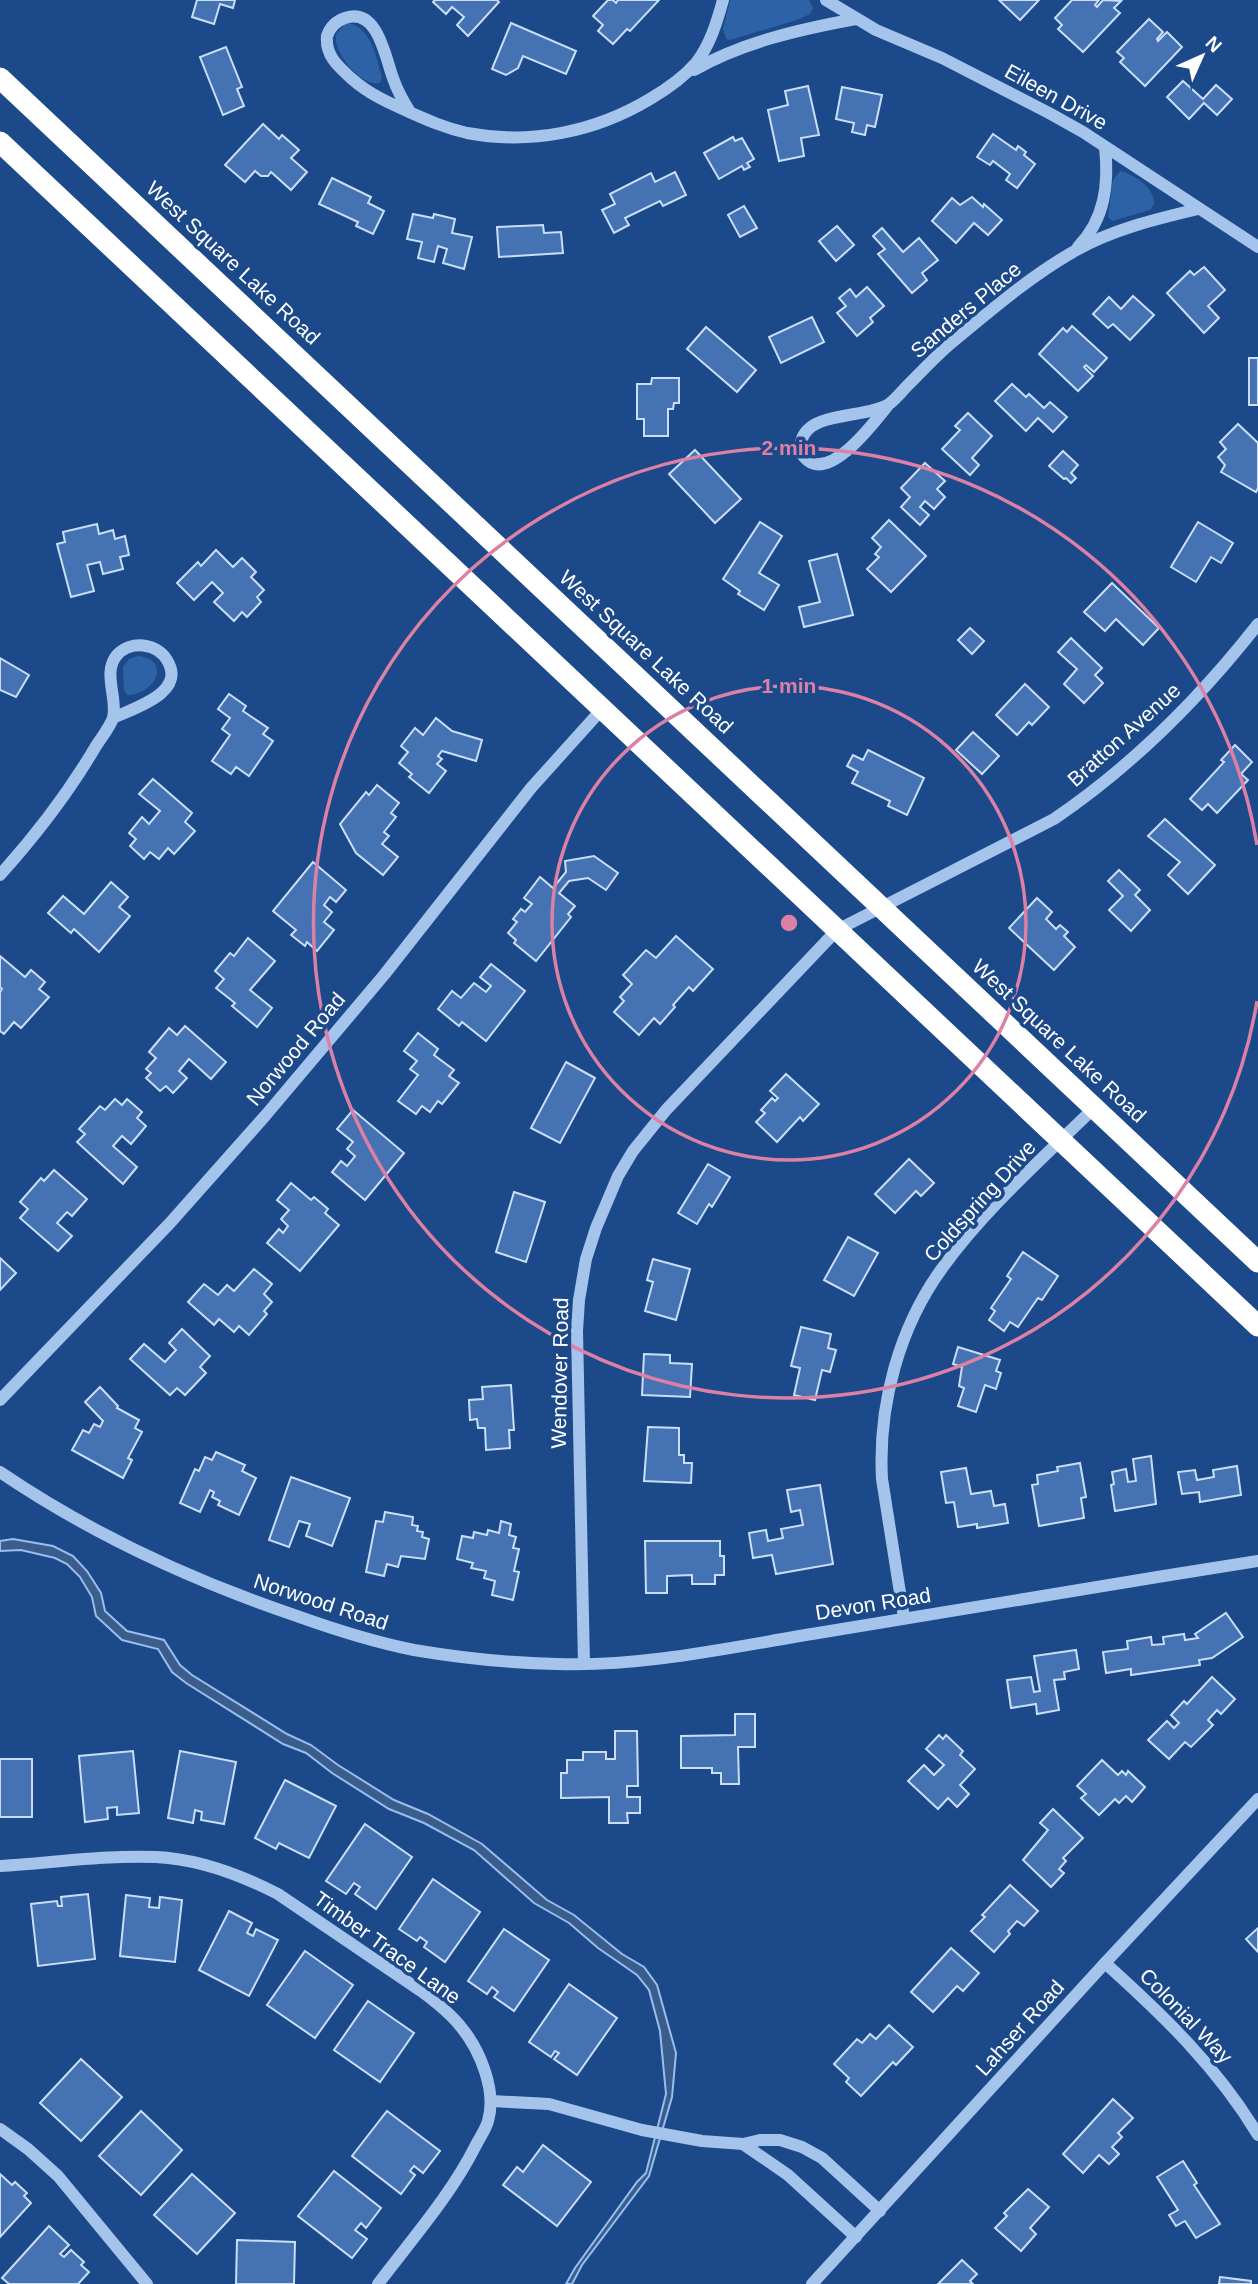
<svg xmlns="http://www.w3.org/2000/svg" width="1258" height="2284" viewBox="0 0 1258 2284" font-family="Arial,sans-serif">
	<rect width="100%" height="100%" fill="#1b4989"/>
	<!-- green -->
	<g fill="#2e62a7">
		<path d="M730 0H809L813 8 810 14 797 20 730 40 726 39 723 29Z"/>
		<path d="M349 23C372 29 376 57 382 77L380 83C362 88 332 52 336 34L344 25Z"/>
		<path d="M1120 171C1135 175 1154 187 1154 204L1150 210 1112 221 1108 217 1113 180Z"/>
		<path d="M138 656C171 659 157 694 127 695L124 690 123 667 129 659Z"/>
	</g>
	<!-- water -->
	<path fill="#3b5d8c" stroke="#97beee" stroke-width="2" d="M13 1539 53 1546 73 1556 87 1571 101 1593 105 1611 127 1631 164 1640 180 1665 192 1675 287 1734 311 1745 338 1765 394 1800 428 1814 482 1844 547 1900 574 1915 622 1954 644 1967 657 1985 676 2053 672 2097 649 2176 582 2265 572 2284H566L575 2268 637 2182 646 2173 666 2094 660 2031 649 1990 637 1975 598 1948 569 1923 534 1903 474 1850 424 1823 389 1809 332 1773 306 1753 283 1744 186 1683 172 1672 158 1649 122 1640 96 1616 92 1597 80 1577 67 1564 55 1558 21 1550 0 1551V1541Z"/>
	<!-- building -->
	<g fill="#4472b2" stroke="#cadef9" stroke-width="2">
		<path d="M197 0H235L233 8 220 4 214 24 192 17Z"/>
		<path d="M435 0H497L499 2 468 36 457 25 464 17 452 7 446 14 433 2Z"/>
		<path d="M608 0H613L616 3 618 0H659L630 31 627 29 613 44 598 31 603 25 593 16Z"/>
		<path d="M999 0H1039L1020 20Z"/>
		<path d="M1072 0H1099L1095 5 1097 7 1103 0 1121 1 1114 8 1120 13 1083 52 1058 29 1062 25 1055 18Z"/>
		<path d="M1149 19 1163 32 1157 39 1158 41 1167 32 1182 47 1145 86 1120 62 1124 58 1117 52Z"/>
		<path d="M511 23 576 51 566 74 523 56 518 68 506 75 492 69Z"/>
		<path d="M226 47 242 87 237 89 244 106 223 115 200 57Z"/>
		<path d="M1183 81 1203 99 1216 85 1232 99 1217 115 1204 103 1189 119 1167 97Z"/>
		<path d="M808 86 819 135 801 138 804 156 779 161 768 110 788 105 785 91Z"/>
		<path d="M842 87 882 95 875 127 867 125 865 135 852 132 854 123 836 119Z"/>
		<path d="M263 124 279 139 282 135 299 150 291 158 307 172 291 190 271 172 268 176H261L255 171 245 182 225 165Z"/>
		<path d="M993 134 1016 150 1018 146 1026 152 1024 155 1035 164 1017 188 1006 180 1010 174 993 161 990 165 977 157Z"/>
		<path d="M733 137 735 141 742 138 754 159 747 163 750 167 744 170 742 166 719 179 704 153Z"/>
		<path d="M675 172 686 195 663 206 660 201 625 218 629 225 614 233 602 210 615 204 610 194 651 173 655 182Z"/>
		<path d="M332 178 371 197 368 203 384 211 373 234 356 226 358 222 319 204Z"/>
		<path d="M972 197 983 207 984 204 1002 220 988 235 974 223 956 243 932 221 952 198 960 205Z"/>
		<path d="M744 206 757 228 740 237 728 215Z"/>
		<path d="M413 214 433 218 434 214 455 219 452 233 472 237 464 269 443 263 447 249 438 246 434 262 418 258 422 242 407 239Z"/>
		<path d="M543 225 544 233 561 232 563 253 499 257 497 227Z"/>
		<path d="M837 226 854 245 836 261 819 241Z"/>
		<path d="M882 228 903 252 919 238 938 260 922 273 927 280 912 293 878 254 885 249 873 236Z"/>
		<path d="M1204 267 1225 290 1208 306 1219 318 1204 333 1167 293 1190 271 1194 275Z"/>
		<path d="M867 287 884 306 870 318 873 322 857 336 837 313 846 306 839 298 850 289 856 297Z"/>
		<path d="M1133 296 1154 315 1130 340 1113 324 1108 328 1093 314 1109 297 1121 309Z"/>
		<path d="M812 317 824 342 781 363 769 337Z"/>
		<path d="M1072 326 1107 358 1094 372 1086 365 1084 367 1093 376 1078 391 1039 354 1063 328 1067 332Z"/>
		<path d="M706 327 756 370 737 392 687 349Z"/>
		<rect x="1249" y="358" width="9" height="47"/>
		<path d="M652 378H679V403H674L673 409H668V436H644V419H637V384H651Z"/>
		<path d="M1012 384 1026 397 1029 394 1044 408 1050 402 1067 417 1053 432 1038 418 1026 431 995 401Z"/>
		<path d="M968 413 992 436 972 458 979 465 970 475 942 449 960 430 955 426Z"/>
		<path d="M1238 424 1258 443V488L1256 492 1221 472 1225 465 1218 457 1226 449 1220 442Z"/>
		<path d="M695 450 741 499 715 523 669 474Z"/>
		<path d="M1063 451 1078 465 1071 473 1076 478 1071 483 1066 478 1064 479 1049 466Z"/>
		<path d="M925 463 945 481 937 489 945 497 934 509 925 501 920 507 929 515 920 525 901 507 910 497 901 488Z"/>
		<path d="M889 520 926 556 891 592 867 569 879 557 875 554 881 547 872 538Z"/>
		<path d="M760 522 782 536 759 573 779 585 764 610 738 594 740 591 723 579Z"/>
		<path d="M1198 522 1233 543 1221 563 1211 557 1196 582 1171 567Z"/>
		<path d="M97 524 99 534 113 530 115 539 125 536 129 555 120 557 123 569 103 574 100 562 87 565 94 591 71 597 57 544 65 542 63 532Z"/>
		<path d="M216 550 233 567 242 558 256 572 251 577 264 590 257 597 261 602 247 617 242 612 234 621 214 602 223 593 212 582 194 600 177 583 198 562 201 566Z"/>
		<path d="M837 554 853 615 804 627 799 607 820 602 809 561Z"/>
		<path d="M1112 583 1159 628 1143 645 1116 619 1105 631 1084 612Z"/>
		<path d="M970 628 984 641 972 654 958 640Z"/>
		<path d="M1071 638 1102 668 1095 675 1103 683 1084 703 1064 684 1077 669 1058 652Z"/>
		<path d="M0 658 29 675 16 697 0 690Z"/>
		<path d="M1025 684 1049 707 1032 725 1029 722 1017 735 996 715Z"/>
		<path d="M229 694 246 706 243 711 268 728 263 734 273 741 249 776 236 767 231 774 212 761 230 735 222 729 230 718 218 709Z"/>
		<path d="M436 718 452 731 482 740 476 761 442 751 438 756 442 759 437 764 446 771 429 793 409 777 412 774 399 763 408 752 401 746 415 728 423 735Z"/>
		<path d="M973 732 999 756 982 774 956 750Z"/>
		<path d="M1235 745 1252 762 1241 774 1248 780 1217 813 1208 804 1202 810 1190 799 1224 762 1221 760Z"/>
		<path d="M868 750 924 778 907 815 888 806 890 801 852 783 858 772 847 766 853 755 863 760Z"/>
		<path d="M153 779 192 813 185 822 195 831 174 854 168 848 159 859 150 852 144 859 130 846 136 839 129 833 142 817 149 824 160 811 139 794Z"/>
		<path d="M377 785 399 803 391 813 396 817 384 832 389 836 382 844 398 857 383 875 356 853 340 824 366 792 369 795Z"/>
		<path d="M1165 819 1215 865 1188 894 1168 875 1180 862 1148 836Z"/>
		<path d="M594 856 618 873 606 890 588 878 569 881 559 893 575 906 568 914 571 917 536 961 514 943 516 940 508 933 517 922 513 919 521 909 525 912 532 904 524 898 540 877 553 888 566 872 565 861Z"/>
		<path d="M313 862 346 890 336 902 330 897 324 905 332 912 324 922 334 930 317 951 307 942 305 946 291 935 296 930 273 911Z"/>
		<path d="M1119 870 1140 890 1135 895 1150 910 1131 931 1109 910 1123 896 1108 881Z"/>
		<path d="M111 882 128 897 119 907 130 916 99 952 74 929 71 933 48 913 63 896 84 914Z"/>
		<path d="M1037 898 1052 912 1046 919 1056 929 1060 925 1068 932 1064 936 1075 947 1054 970 1009 928Z"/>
		<path d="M676 936 713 969 693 991 689 987 673 1005 675 1007 660 1024 654 1018 639 1035 614 1012 624 1001 620 997 632 984 623 975 646 950 656 958Z"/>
		<path d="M248 938 275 961 250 990 272 1008 257 1027 232 1006 235 1003 216 988 224 979 215 971 230 953 234 956Z"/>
		<path d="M0 956 25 977 31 970 45 982 39 989 49 997 21 1028 14 1022 4 1034 0 1031V992L2 989 0 987Z"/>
		<path d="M491 964 525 991 486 1041 462 1022 459 1026 438 1009 452 991 461 998 474 983 486 992 491 986 480 977Z"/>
		<path d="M185 1026 226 1062 211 1079 189 1059 179 1071 187 1078 173 1093 166 1086 160 1091 146 1078 151 1073 146 1069 156 1058 149 1052 169 1028 177 1035Z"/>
		<path d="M418 1033 438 1049 434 1055 454 1070 449 1076 459 1083 442 1104 438 1101 430 1112 422 1106 416 1114 398 1101 418 1075 410 1069 417 1061 404 1051Z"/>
		<path d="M566 1062 595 1078 560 1143 531 1128Z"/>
		<path d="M786 1074 819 1104 803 1121 800 1117 777 1142 756 1122 765 1113 761 1110 772 1098 775 1101 778 1098 770 1091Z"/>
		<path d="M115 1099 122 1105 127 1099 142 1112 137 1118 146 1126 131 1144 122 1136 113 1146 137 1167 123 1184 77 1142 85 1134 79 1129 100 1106 105 1110Z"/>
		<path d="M353 1110 404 1153 365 1200 332 1172 341 1161 347 1166 355 1156 347 1149 353 1142 337 1129Z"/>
		<path d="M909 1159 934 1183 921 1196 916 1191 895 1213 875 1194Z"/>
		<path d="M708 1164 730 1177 712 1207 709 1204 697 1224 678 1213Z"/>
		<path d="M54 1170 87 1199 72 1216 67 1212 57 1223 72 1236 58 1251 20 1218 28 1209 20 1202 41 1178 44 1181Z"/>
		<path d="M291 1183 311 1200 314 1197 328 1209 325 1213 339 1225 300 1271 267 1243 279 1229 283 1233 288 1226 281 1219 289 1210 277 1200Z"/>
		<path d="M514 1192 545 1202 526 1262 496 1252Z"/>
		<path d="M848 1237 878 1253 854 1296 824 1280Z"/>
		<path d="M1023 1252 1058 1276 1042 1300 1038 1298 1018 1327 1010 1322 1004 1331 989 1320 995 1311 991 1308 1011 1279 1007 1276Z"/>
		<path d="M0 1258 16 1273 0 1290Z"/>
		<path d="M653 1259 690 1269 676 1320 645 1311 653 1282 647 1280Z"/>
		<path d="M254 1269 272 1284 264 1294 272 1302 264 1311 267 1314 249 1335 239 1326 234 1332 219 1319 214 1325 188 1302 204 1284 218 1295 227 1285 234 1291Z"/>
		<path d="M801 1327 831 1334 828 1348 836 1350 830 1372 822 1370 815 1400 794 1395 800 1368 791 1366Z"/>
		<path d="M182 1329 210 1356 200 1367 206 1373 185 1395 177 1388 170 1395 130 1359 144 1344 165 1362 176 1350 169 1343Z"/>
		<path d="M958 1347 1000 1360 996 1371 1001 1373 996 1389 985 1385 976 1412 958 1406 964 1388 959 1386 962 1367 953 1364Z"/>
		<path d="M644 1354 670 1355V1363L692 1364 690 1397 642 1395Z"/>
		<path d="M511 1385 514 1430H509L510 1448 486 1450 485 1428H478L477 1419 470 1420 469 1400 483 1399 482 1387Z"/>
		<path d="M100 1387 118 1406 117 1408 139 1420 135 1428 142 1432 128 1458 132 1460 123 1478 72 1450 83 1430 89 1433 94 1424 100 1427 103 1421 85 1402Z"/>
		<path d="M648 1427 679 1428V1455H684V1463H692L691 1483 644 1481Z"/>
		<path d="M216 1452 245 1465 242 1471 256 1478 239 1515 218 1505 220 1501 212 1497 214 1492 210 1490 200 1512 180 1503 195 1469 199 1471 205 1457 212 1460Z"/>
		<path d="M1151 1456 1156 1504 1115 1511 1111 1485 1114 1484 1112 1472 1126 1469 1128 1482 1136 1481 1133 1459Z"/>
		<path d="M1080 1463 1086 1497 1081 1498 1084 1518 1039 1526 1032 1485 1038 1484 1037 1475 1058 1471 1057 1467Z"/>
		<path d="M1237 1466 1241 1495 1200 1502 1199 1492 1182 1494 1178 1472 1195 1470 1197 1480 1214 1477 1213 1470Z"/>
		<path d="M966 1468 971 1494 991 1491 994 1506 1005 1504 1008 1523 977 1528V1524L958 1527 954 1502 946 1503 941 1472Z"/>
		<path d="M291 1477 350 1498 332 1546 306 1536 310 1524 299 1521 289 1547 269 1540Z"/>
		<path d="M820 1485 833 1564 776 1574 772 1555 753 1558 749 1533 766 1530 768 1541 783 1538 781 1529 803 1525 800 1510 791 1512 787 1490Z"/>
		<path d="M385 1512 413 1517 412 1525 418 1526 417 1531 423 1532 422 1537 429 1539 425 1559 401 1556 398 1567 387 1564 384 1576 366 1572 376 1521 383 1522Z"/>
		<path d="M501 1521 511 1524 509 1535 516 1537 513 1548 519 1549 514 1571 519 1572 513 1600 492 1595 495 1581 484 1578 486 1571 471 1568 473 1563 457 1559 462 1536 473 1538 474 1532 487 1535 488 1530 499 1533Z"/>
		<path d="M645 1541H720V1556H724V1575H715V1584H692V1575L667 1576V1593H646Z"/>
		<path d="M1226 1613 1243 1637 1212 1658 1199 1660 1200 1665 1131 1675V1669L1106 1673 1103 1652 1128 1649 1127 1641 1151 1637 1152 1645 1164 1644 1163 1637 1184 1634 1185 1640 1198 1638 1195 1634Z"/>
		<path d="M1076 1650 1079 1669 1064 1672 1065 1679 1054 1680 1059 1710 1037 1714 1036 1704 1011 1708 1007 1680 1031 1677 1034 1692 1040 1691 1034 1656Z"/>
		<path d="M1212 1677 1235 1699 1221 1714 1217 1710 1208 1720 1213 1725 1191 1747 1185 1742 1169 1759 1148 1740 1167 1721 1174 1728 1179 1723 1171 1715 1184 1701 1187 1704Z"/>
		<path d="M735 1714H755V1747H738L739 1784H721V1773H712V1768H681V1736L735 1735Z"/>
		<path d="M615 1731H637L638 1786H627V1797H640V1813H627L628 1823H609V1797L561 1798V1773H567V1760H583V1752H606V1759H615Z"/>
		<path d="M939 1735 943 1739 946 1735 963 1751 960 1755 975 1769 960 1785 969 1794 957 1807 948 1798 938 1809 908 1781 924 1765 934 1775 944 1765 926 1749Z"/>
		<path d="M133 1751 139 1813 117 1815V1807L107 1808 108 1819 85 1822 79 1756Z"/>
		<path d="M180 1751 236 1762 224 1824 201 1820 202 1812 195 1810 193 1823 168 1818Z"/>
		<rect x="0" y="1759" width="32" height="58"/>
		<path d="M1102 1760 1118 1775 1122 1771 1126 1775 1128 1771 1145 1787 1132 1802 1126 1796 1119 1803 1115 1799 1099 1815 1081 1798 1086 1794 1077 1786Z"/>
		<path d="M285 1780 336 1806 309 1858 279 1843 276 1849 255 1838Z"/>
		<path d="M1053 1809 1083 1838 1063 1858 1066 1861 1059 1869 1064 1873 1051 1887 1023 1860 1048 1830 1040 1823Z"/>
		<path d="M365 1824 412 1857 376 1909 355 1894 360 1887 354 1883 346 1894 326 1881Z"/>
		<path d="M433 1879 480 1912 445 1962 424 1947 427 1942 420 1937 417 1941 399 1929Z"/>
		<path d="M1010 1885 1038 1911 1024 1926 1017 1921 1008 1931 1010 1934 994 1952 971 1931 985 1917 982 1915Z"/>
		<path d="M88 1894 95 1959 38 1966 31 1904 57 1901 58 1906H62L61 1897Z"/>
		<path d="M126 1895 150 1898 149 1907 159 1908 160 1897 182 1900 175 1962 120 1956Z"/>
		<path d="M229 1911 252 1923 247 1933 253 1936 256 1929 278 1940 249 1996 199 1970Z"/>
		<path d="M1258 1928V1952L1246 1939Z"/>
		<path d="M504 1929 549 1960 514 2011 494 1997 498 1992 492 1987 487 1994 468 1981Z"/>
		<path d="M951 1948 979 1973 963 1991 957 1986 933 2012 911 1992Z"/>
		<path d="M305 1951 353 1985 315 2038 267 2005Z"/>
		<path d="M569 1984 617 2018 577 2075 554 2059 559 2053 555 2051 551 2057 529 2042Z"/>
		<path d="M368 2001 414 2033 380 2082 334 2050Z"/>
		<path d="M889 2025 913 2047 896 2065 893 2062 861 2096 846 2082 849 2078 834 2064 857 2039 862 2043 870 2034 876 2039Z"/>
		<path d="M81 2059 122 2097 81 2141 40 2103Z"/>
		<path d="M1113 2099 1133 2118 1118 2133 1122 2137 1112 2147 1119 2154 1109 2164 1099 2155 1083 2173 1063 2154Z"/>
		<path d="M141 2111 182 2150 141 2195 99 2156Z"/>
		<path d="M387 2111 440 2151 423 2173 414 2166 410 2171 415 2175 401 2194 352 2156Z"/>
		<path d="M543 2145 591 2182 557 2226 503 2185 517 2167 523 2172Z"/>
		<path d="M1183 2161 1197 2183 1194 2185 1220 2224 1196 2238 1185 2221 1176 2226 1169 2215 1178 2210 1157 2177Z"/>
		<path d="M334 2171 381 2208 366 2228 361 2223 355 2230 367 2239 352 2258 298 2216Z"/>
		<path d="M0 2174 12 2185 15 2182 27 2193 24 2196 31 2203 0 2237Z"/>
		<path d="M192 2174 235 2213 197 2254 154 2215Z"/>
		<path d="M1028 2189 1049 2207 1030 2228 1036 2234 1021 2251 995 2228 1007 2216 1004 2213Z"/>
		<path d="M49 2226 69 2245 60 2254 64 2257 71 2250 84 2262 81 2265 89 2272 78 2284H9L2 2278Z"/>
		<path d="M237 2240 295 2242 294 2284H236Z"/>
		<path d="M962 2260 977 2274 970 2281 973 2284H938Z"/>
		<path d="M1220 2277 1251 2281V2284H1219Z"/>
	</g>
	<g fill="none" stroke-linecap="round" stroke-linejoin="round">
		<!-- minor -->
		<g stroke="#a4c4ec" stroke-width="12">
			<path d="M826 0 876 30 942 58 1049 113 1083 132 1258 247"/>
			<path d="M694 70C743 42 801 29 856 19"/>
			<path d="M410 112C403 101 397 90 393 78 385 57 378 7 345 18 336 21 330 27 327 36 325 56 339 67 352 79 369 94 387 102 407 111 427 120 445 128 467 133 531 145 595 132 650 99 667 89 683 78 696 63 710 45 717 22 723 0"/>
			<path d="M1078 247C1105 219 1109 184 1105 147"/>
			<path d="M889 404C876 420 828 486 804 457 800 453 800 447 801 442 808 410 867 419 889 404 896 399 902 391 908 385 922 371 935 357 950 344 989 312 1029 277 1073 252 1110 230 1156 219 1198 209"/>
			<path d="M0 875C36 835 69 792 96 746 101 738 110 727 113 718 118 699 102 672 117 655 130 640 157 643 167 660 187 693 134 708 113 718"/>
			<path d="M0 1400 170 1223 265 1116 384 975 531 788 603 708"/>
			<path d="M0 1472C90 1533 191 1580 294 1615 333 1629 373 1642 414 1650 461 1658 509 1663 557 1664 644 1667 732 1647 818 1633 964 1609 1111 1584 1258 1561"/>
			<path d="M904 1618 882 1479C878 1405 899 1327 943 1267 986 1208 1042 1159 1094 1108"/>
			<path d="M584 1664 577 1331 579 1300 586 1259 596 1228 618 1176 633 1151 666 1110 837 930 1054 819C1132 766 1200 698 1258 624"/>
			<path d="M0 1866C51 1863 104 1855 156 1857 199 1859 241 1875 278 1894L421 1991C436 2002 450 2013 461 2027 480 2050 497 2091 488 2121 486 2129 480 2137 476 2145 451 2195 412 2239 378 2284"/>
			<path d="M1105 1963C1163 2015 1218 2068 1258 2135"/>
			<path d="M491 2101 549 2104 642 2130 702 2141 743 2144 760 2140H780L802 2147 822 2158 880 2211"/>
			<path d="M0 2129 28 2149 58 2176 147 2284"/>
			<path d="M743 2144 788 2175 856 2237"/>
			<path d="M812 2284 1105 1963 1258 1799"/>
		</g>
		<!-- highway -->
		<g stroke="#fff" stroke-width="21">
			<path d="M0 78 1258 1262"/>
			<path d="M0 142 1258 1326"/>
		</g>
	</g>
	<!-- distance rings -->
	<g fill="none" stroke="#dd80a5" stroke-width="3.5">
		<circle cx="789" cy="923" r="237"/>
		<path d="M1257 1001A475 475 0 1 1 1257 845"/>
	</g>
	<g text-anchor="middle" stroke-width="7" stroke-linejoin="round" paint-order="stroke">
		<!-- street labels -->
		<g font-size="21" fill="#fff" stroke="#1b4989">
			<text transform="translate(1056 97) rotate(29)" y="7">Eileen Drive</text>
			<text transform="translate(233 263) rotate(43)" y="7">West Square Lake Road</text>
			<text transform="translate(966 310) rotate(-40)" y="7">Sanders Place</text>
			<text transform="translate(646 652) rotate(43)" y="7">West Square Lake Road</text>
			<text transform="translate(1124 735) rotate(-42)" y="7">Bratton Avenue</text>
			<text transform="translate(1059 1041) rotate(43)" y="7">West Square Lake Road</text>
			<text transform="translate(296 1049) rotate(-50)" y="7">Norwood Road</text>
			<text transform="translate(980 1201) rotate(-48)" y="7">Coldspring Drive</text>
			<text transform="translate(560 1373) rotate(-89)" y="7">Wendover Road</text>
			<text transform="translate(321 1602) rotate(18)" y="7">Norwood Road</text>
			<text transform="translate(873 1604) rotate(-9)" y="7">Devon Road</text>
			<text transform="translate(387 1948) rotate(36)" y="7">Timber Trace Lane</text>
			<text transform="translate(1186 2016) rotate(46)" y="7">Colonial Way</text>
			<text transform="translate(1020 2028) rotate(-48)" y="7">Lahser Road</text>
		</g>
	</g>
	<circle cx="789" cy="923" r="10" fill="#dd80a5" stroke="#1b4989" stroke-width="3.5"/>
	<g font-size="21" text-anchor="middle" font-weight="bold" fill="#dd80a5" stroke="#1b4989" stroke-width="7" stroke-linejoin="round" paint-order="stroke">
		<text x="789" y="455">2 min</text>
		<text x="789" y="693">1 min</text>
	</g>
	<!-- north arrow -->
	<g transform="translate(1202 56) rotate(45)" stroke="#1b4989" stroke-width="5" paint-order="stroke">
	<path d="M0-5L12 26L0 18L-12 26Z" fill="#ffffff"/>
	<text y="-10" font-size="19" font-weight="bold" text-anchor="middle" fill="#ffffff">N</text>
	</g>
</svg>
